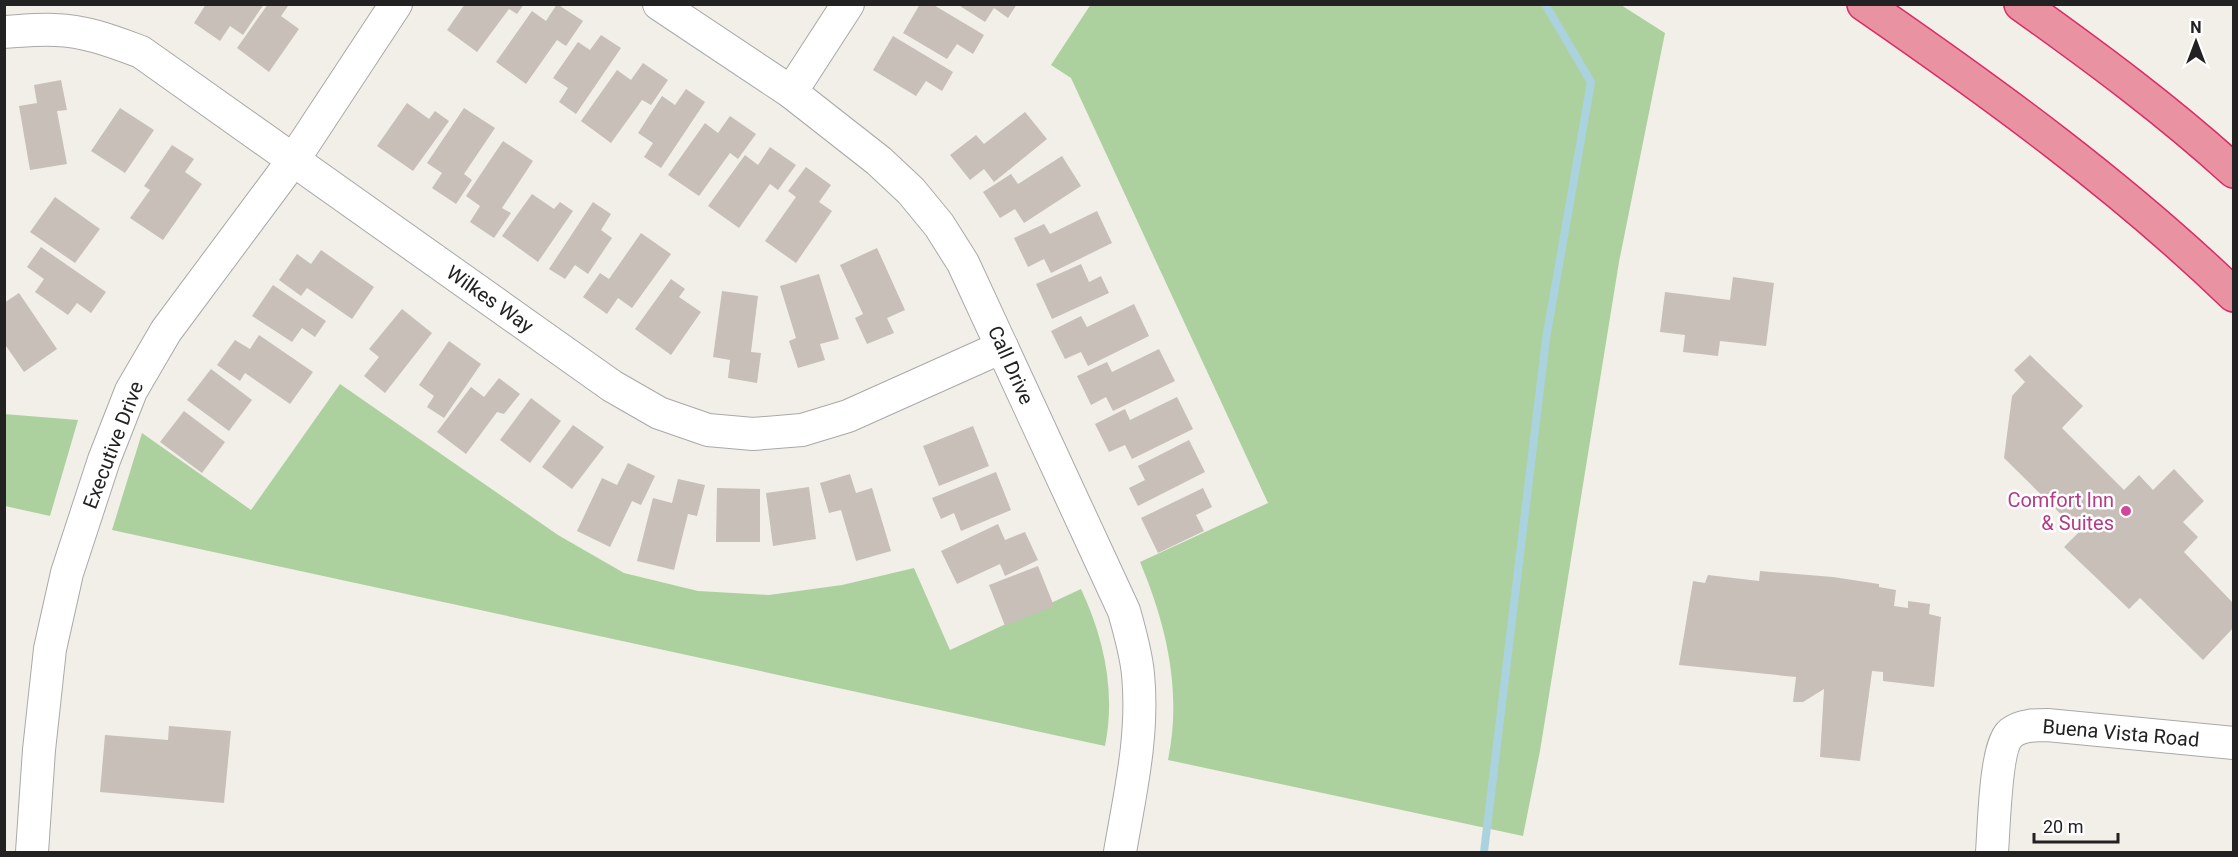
<svg xmlns="http://www.w3.org/2000/svg" width="2238" height="857" viewBox="0 0 2238 857" font-family="Roboto,sans-serif">
	<rect width="100%" height="100%" fill="#f2efe9"/>
	<!-- forest -->
	<g fill="#add19e">
		<path d="M1091 4 1621 5 1665 33 1619 262 1540 751 1523 836 1168 760C1182 692 1167 626 1140 562L1268 503 1071 78 1051 65Z"/>
		<path d="M340 384 558 535 624 573 698 591 769 595 842 585 914 568 950 650 1081 589C1104 638 1116 692 1105 746L112 530 142 433 251 510Z"/>
		<path d="M4 414 78 420 50 516 5 506Z"/>
	</g>
	<g fill="none" stroke-linecap="round" stroke-linejoin="round">
		<!-- stream -->
		<path stroke="#aad3df" stroke-width="8" d="M1484 852 1546 339 1591 82 1545 4"/>
	</g>
	<!-- building -->
	<g fill="#c7bfb8">
		<path d="M206 4H264L243 35 230 26 220 41 194 23Z"/>
		<path d="M268 4 288 6 281 16 299 29 269 72 237 48Z"/>
		<path d="M465 4H524L517 14 509 9 477 52 447 30Z"/>
		<path d="M557 4 583 21 566 46 557 40 526 84 496 62 532 11 546 21Z"/>
		<path d="M920 4H932L984 35 973 54 957 44 947 59 903 33Z"/>
		<path d="M957 4H1017L1008 18 994 8 985 22Z"/>
		<path d="M601 35 621 48 576 114 559 102 568 88 553 78 578 42 590 50Z"/>
		<path d="M893 36 953 72 942 91 926 81 916 96 873 70Z"/>
		<path d="M643 63 668 80 651 105 642 100 611 143 581 121 617 70 631 80Z"/>
		<path d="M61 80 67 110 57 111 67 164 30 170 19 106 37 103 34 85Z"/>
		<path d="M686 89 705 102 661 168 644 157 653 143 638 133 662 96 675 105Z"/>
		<path d="M407 103 429 119 435 111 449 121 413 171 377 146Z"/>
		<path d="M120 108 154 130 125 173 91 151Z"/>
		<path d="M464 108 495 128 464 174 472 180 456 204 432 188 442 173 427 163Z"/>
		<path d="M1025 112 1047 139 994 182 984 169 970 180 950 155 976 135 984 144Z"/>
		<path d="M730 116 756 134 738 159 730 153 699 196 668 175 705 123 718 133Z"/>
		<path d="M503 141 533 161 502 208 511 213 494 238 470 222 480 206 466 196Z"/>
		<path d="M172 145 194 159 185 172 202 184 163 240 130 218 150 190 144 186Z"/>
		<path d="M770 147 796 165 778 190 770 184 739 228 708 206 745 155 758 165Z"/>
		<path d="M1062 156 1081 186 1024 223 1015 209 1000 218 983 192 1011 174 1018 184Z"/>
		<path d="M806 167 831 185 819 202 832 211 796 263 765 241 796 197 788 191Z"/>
		<path d="M532 194 554 209 560 202 573 211 538 262 502 236Z"/>
		<path d="M55 197 100 229 75 263 30 232Z"/>
		<path d="M593 202 611 214 601 230 612 238 588 274 575 265 565 279 549 269Z"/>
		<path d="M1097 211 1112 243 1051 273 1044 259 1028 267 1014 238 1044 224 1050 234Z"/>
		<path d="M641 233 671 254 632 308 618 298 607 314 583 297 600 273 609 279Z"/>
		<path d="M41 247 106 292 91 313 77 303 68 315 35 292 44 279 27 267Z"/>
		<path d="M877 248 905 310 887 318 894 333 867 344 855 318 863 314 840 265Z"/>
		<path d="M321 250 374 287 352 319 307 288 301 296 279 280 297 254 311 264Z"/>
		<path d="M1081 264 1089 282 1101 276 1109 293 1052 319 1036 284Z"/>
		<path d="M819 274 839 339 820 344 825 360 798 368 789 341 796 338 780 286Z"/>
		<path d="M1733 277 1774 283 1766 346 1720 341 1718 356 1683 352 1685 335 1660 332 1665 292 1730 300Z"/>
		<path d="M671 279 685 289 679 297 701 312 671 355 635 329Z"/>
		<path d="M273 285 326 321 315 337 302 328 292 342 252 316Z"/>
		<path d="M722 291 758 296 751 352 761 353 757 383 728 378 730 360 713 357Z"/>
		<path d="M19 293 57 349 24 372 4 343V303Z"/>
		<path d="M1134 304 1149 336 1088 366 1081 352 1065 359 1051 331 1081 316 1087 327Z"/>
		<path d="M402 309 432 333 385 393 364 376 379 357 369 349Z"/>
		<path d="M259 335 313 372 290 404 245 373 240 381 217 365 235 340 250 349Z"/>
		<path d="M449 341 481 364 444 418 427 407 434 396 419 385Z"/>
		<path d="M1159 349 1175 381 1113 411 1106 397 1091 405 1077 376 1107 362 1112 372Z"/>
		<path d="M2030 355 2083 406 2062 428 2124 490 2139 475 2153 490 2174 469 2204 501 2183 522 2198 537 2184 552 2234 604V627L2203 660 2140 598 2129 609 2064 547 2079 532 2004 458 2012 396 2025 382 2014 370Z"/>
		<path d="M211 369 252 400 229 431 187 400Z"/>
		<path d="M499 378 520 394 504 414 497 412 466 454 437 432 471 387 484 397Z"/>
		<path d="M1177 397 1193 429 1132 459 1125 445 1109 452 1095 424 1125 409 1130 420Z"/>
		<path d="M531 398 561 421 530 463 500 440Z"/>
		<path d="M184 411 225 442 202 473 160 442Z"/>
		<path d="M573 425 604 447 572 489 542 467Z"/>
		<path d="M973 426 989 466 939 486 923 446Z"/>
		<path d="M1189 440 1205 472 1138 506 1129 488 1145 480 1138 466Z"/>
		<path d="M628 463 655 476 641 505 632 501 610 547 577 531 602 478 617 485Z"/>
		<path d="M996 472 1011 510 961 531 954 513 941 519 932 498Z"/>
		<path d="M850 474 856 493 872 488 891 551 856 561 841 510 829 513 820 483Z"/>
		<path d="M678 479 705 485 697 516 688 514 674 570 637 561 653 498 672 503Z"/>
		<path d="M809 487 816 539 773 546 766 493Z"/>
		<path d="M717 488 760 489V542H716Z"/>
		<path d="M1203 488 1212 507 1196 515 1204 531 1158 553 1141 518Z"/>
		<path d="M998 524 1005 540 1025 532 1038 560 1005 576 1000 564 957 584 941 551Z"/>
		<path d="M1038 566 1054 606 1005 626 989 585Z"/>
		<path d="M1760 571 1833 577 1879 584V587L1896 590 1894 606 1908 608V601L1930 604 1929 614 1941 617 1934 687 1883 681V672L1872 671 1860 761 1820 757 1824 689 1803 702H1793L1796 677 1679 665 1693 581 1705 583 1708 575 1759 581Z"/>
		<path d="M169 726 231 731 224 803 100 792 105 735 168 740Z"/>
	</g>
	<g fill="none" stroke-linecap="round" stroke-linejoin="round">
		<!-- minor casing -->
		<g stroke="#a9a9a9" stroke-width="34">
			<g id="minor">
				<path d="M659 4 791 92 879 161 911 191 939 225 963 263 1124 611C1130 632 1136 653 1138 674 1144 734 1130 794 1120 852"/>
				<path d="M4 32C21 31 39 29 56 30 86 31 114 42 141 52L612 386 659 413 708 430 753 434 802 430 848 416 1002 347"/>
				<path d="M791 92 848 4"/>
				<path d="M32 852 39 750 50 649 67 573 104 460 131 391 166 331 294 159 396 4"/>
				<path d="M1992 852C1994 829 1995 746 2011 733 2021 725 2036 725 2047 725L2234 743"/>
			</g>
		</g>
		<!-- highway casing -->
		<g stroke="#dc2a67" stroke-width="36">
			<g id="highway">
				<path d="M1864 4C1993 93 2121 186 2234 295"/>
				<path d="M2021 4C2095 57 2167 110 2234 171"/>
			</g>
		</g>
		<!-- minor -->
		<use href="#minor" stroke="#fff" stroke-width="32"/>
		<!-- highway -->
		<use href="#highway" stroke="#e892a2" stroke-width="33"/>
	</g>
	<!-- markers -->
	<circle fill="#d1479c" stroke="#fff" stroke-width="2" cx="2126" cy="511" r="6"/>
	<g text-anchor="middle" stroke-width="5" stroke-linejoin="round" paint-order="stroke">
		<!-- street labels -->
		<g font-size="20" fill="#222" stroke="#fff">
			<text transform="translate(490 299) rotate(35)" y="7">Wilkes Way</text>
			<text transform="translate(1011 365) rotate(66)" y="7">Call Drive</text>
			<text transform="translate(113 445) rotate(-69)" y="7">Executive Drive</text>
			<text transform="translate(2121 733) rotate(5)" y="7">Buena Vista Road</text>
		</g>
		<!-- hotel labels -->
		<g font-size="20" fill="#b23c85" stroke="#fff" text-anchor="end">
			<text x="2114" y="507">Comfort Inn<tspan x="2114" dy="23">&amp; Suites</tspan></text>
		</g>
	</g>
	<!-- border -->
	<rect width="2238" height="857" fill="none" stroke="#222222" stroke-width="12"/>
	<!-- north arrow -->
	<g transform="translate(2196 42)" stroke="#ffffff" stroke-width="4.5" paint-order="stroke">
	<path d="M0-4.5L10 22L0 15L-10 22Z" fill="#222222"/>
	<text y="-9" font-size="16" font-weight="bold" text-anchor="middle" fill="#222222">N</text>
	</g>
	<!-- scale -->
	<path d="M2034 833v9h84v-9" fill="none" stroke="#222222" stroke-width="3"/>
	<text x="2043" y="833" font-size="18" fill="#222222" stroke="#ffffff" stroke-width="4.5" paint-order="stroke">20 m</text>
</svg>
